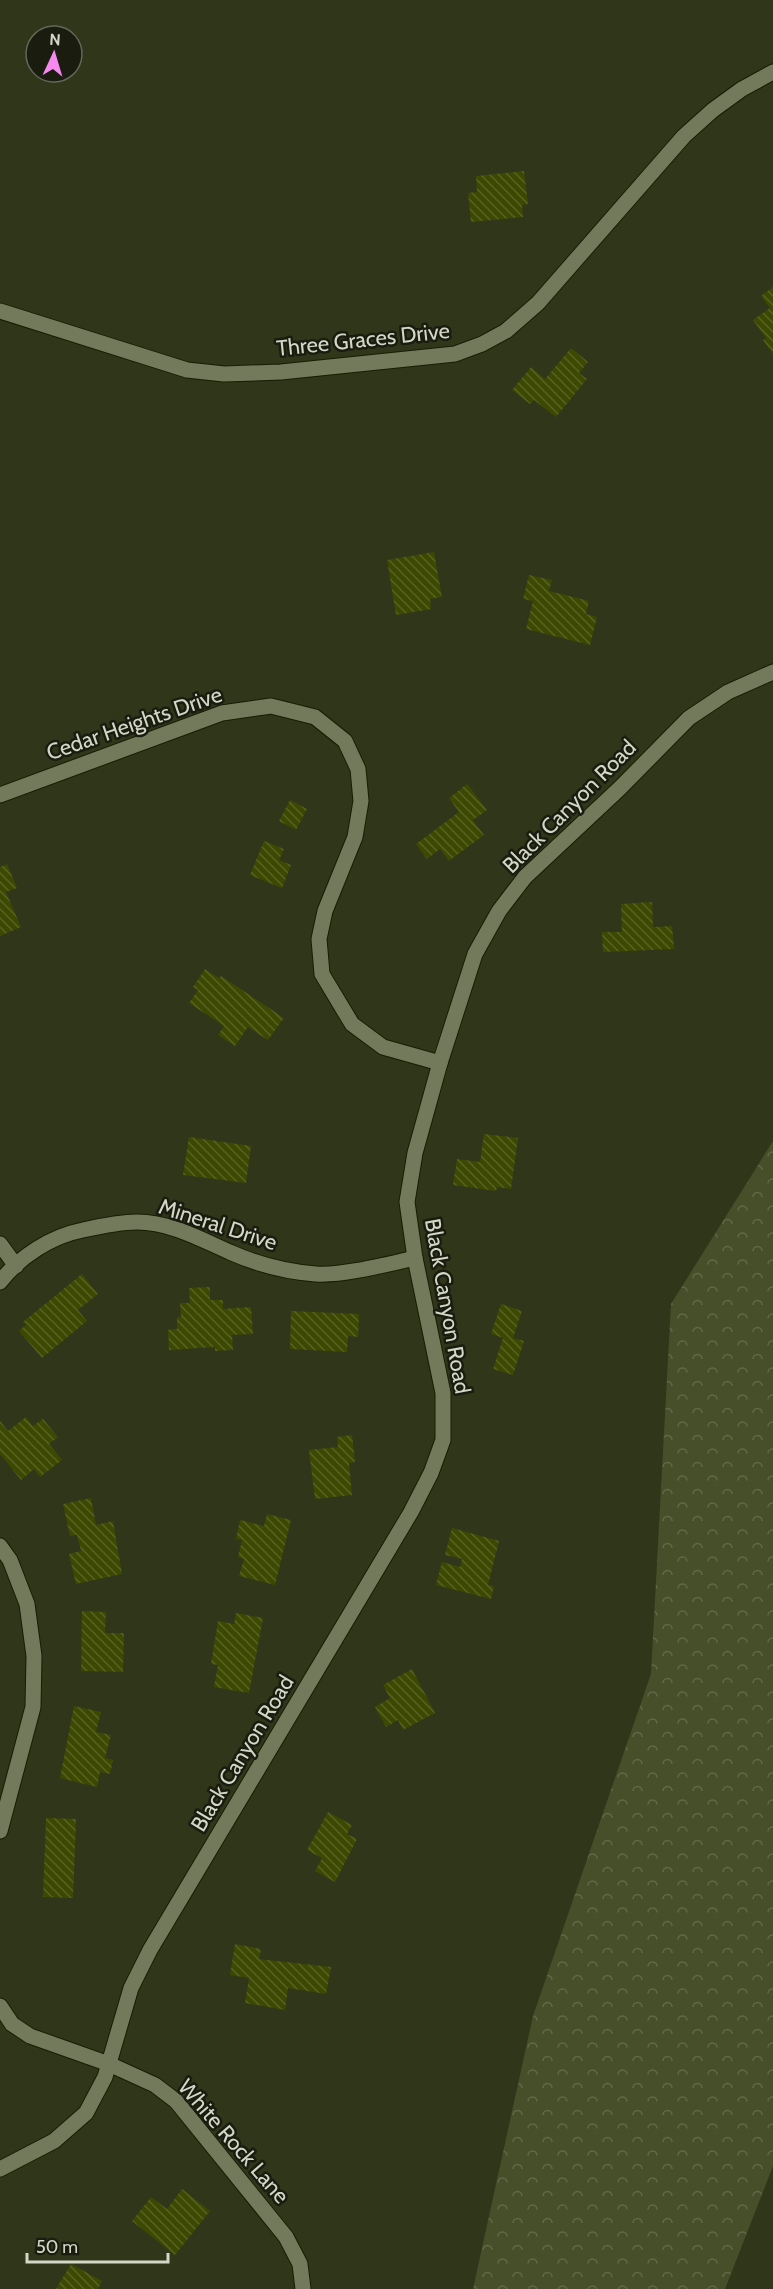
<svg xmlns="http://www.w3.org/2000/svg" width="773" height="2289" viewBox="0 0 773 2289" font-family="Cabin,sans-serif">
	<defs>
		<pattern id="forest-crowns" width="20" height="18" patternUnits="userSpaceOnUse" patternTransform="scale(1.5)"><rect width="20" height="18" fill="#474f2a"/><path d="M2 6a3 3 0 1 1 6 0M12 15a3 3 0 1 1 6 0" fill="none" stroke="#616847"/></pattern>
		<pattern id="building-back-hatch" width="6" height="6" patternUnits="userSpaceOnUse" patternTransform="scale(1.5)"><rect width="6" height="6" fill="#3d4801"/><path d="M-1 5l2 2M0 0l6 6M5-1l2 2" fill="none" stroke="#586225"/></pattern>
	</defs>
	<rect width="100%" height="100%" fill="#30361a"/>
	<!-- forest -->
	<path fill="url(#forest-crowns)" d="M773 1141V2166L725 2289H473L533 2016 651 1674 671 1304Z"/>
	<!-- building -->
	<g fill="url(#building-back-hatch)">
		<path d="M524 171 528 204 522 205 523 217 471 222 468 193 477 192 476 176Z"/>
		<path d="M773 287V354L763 340 766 338 753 320 770 308 761 296Z"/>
		<path d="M571 348 588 362 579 373 587 379 556 417 534 400 530 404 512 390 531 367 545 379Z"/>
		<path d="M434 552 442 597 430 599 431 609 396 615 387 560Z"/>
		<path d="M529 575 552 580 549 591 589 601 586 614 597 617 590 645 526 629 533 601 523 599Z"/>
		<path d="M467 784 487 810 473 820 484 835 449 861 440 849 427 859 416 844 459 812 449 798Z"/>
		<path d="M290 800 307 809 296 830 279 821Z"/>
		<path d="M264 841 284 849 279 860 291 865 282 888 250 875Z"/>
		<path d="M7 864 17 888 6 892 21 927 0 936V867Z"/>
		<path d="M652 902 653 927 672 926 674 949 603 952 602 932H622L621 904Z"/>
		<path d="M205 969 219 978 221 976 284 1018 268 1040 248 1027 235 1046 218 1035 224 1026 189 1003 198 990 193 987Z"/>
		<path d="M484 1134 518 1138 511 1189 497 1187 496 1191 453 1185 457 1159 480 1162Z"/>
		<path d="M189 1137 251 1146 246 1183 183 1175Z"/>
		<path d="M82 1274 98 1294 78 1310 87 1321 42 1358 19 1331 26 1325 23 1322Z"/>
		<path d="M210 1287V1300H223V1309L251 1307 253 1334 232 1335 233 1350 215 1351V1347L169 1350 168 1330 177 1329V1317H181L180 1303H190L189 1288Z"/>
		<path d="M501 1304 522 1311 513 1338 524 1341 513 1375 493 1369 503 1338 491 1334Z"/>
		<path d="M291 1311 359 1314 358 1337 348 1336 347 1352 290 1349Z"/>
		<path d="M26 1417 33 1426 43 1419 58 1437 49 1444 62 1460 40 1477 34 1469 21 1480 0 1454V1421L8 1431Z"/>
		<path d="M352 1435 355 1462 349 1463 352 1495 315 1499 309 1450 338 1447 337 1437Z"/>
		<path d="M91 1498 96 1525 113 1521 122 1574 76 1584 69 1554 81 1551 77 1535 70 1536 63 1504Z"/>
		<path d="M267 1514 291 1520 275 1585 239 1576 244 1559 238 1557 242 1540 236 1539 240 1520 264 1526Z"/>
		<path d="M452 1528 499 1541 488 1585 494 1586 491 1599 436 1585 442 1562 460 1567 462 1559 445 1555Z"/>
		<path d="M82 1611 106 1612 105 1633H124L123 1672 81 1671Z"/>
		<path d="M236 1613 263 1618 249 1693 214 1687 218 1665 211 1664 218 1621 234 1624Z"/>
		<path d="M412 1669 435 1713 403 1730 398 1720 386 1727 375 1707 390 1698 383 1685Z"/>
		<path d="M74 1706 101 1712 96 1732 111 1735 105 1758 113 1760 110 1774 100 1772 97 1787 60 1778Z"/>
		<path d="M328 1812 352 1825 347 1834 357 1839 335 1882 315 1871 322 1858 307 1850Z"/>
		<path d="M46 1818 76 1819 73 1898 43 1897Z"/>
		<path d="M235 1944 261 1949 259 1959 331 1967 326 1994 288 1988 285 2010 245 2003 249 1978 230 1975Z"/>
		<path d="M182 2189 210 2211 175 2255 132 2221 151 2197 167 2209Z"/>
		<path d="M71 2264 102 2281 98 2289H56Z"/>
	</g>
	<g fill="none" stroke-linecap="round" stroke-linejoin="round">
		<!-- minor casing -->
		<g stroke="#181d03" stroke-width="17">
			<g id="minor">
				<path d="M0 311 187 370 224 374 281 372 455 354 482 344 506 331 538 303 684 136 713 110 742 89 773 72"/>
				<path d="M0 795 222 713 271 706 315 717 345 741 358 769 361 801 355 837 325 911 319 939 322 974 352 1024 383 1047 440 1063"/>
				<path d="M0 1244 16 1266"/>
				<path d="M0 1282C20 1256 52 1236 83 1230 101 1226 119 1222 137 1222 171 1222 202 1240 232 1253 257 1264 288 1272 316 1274 342 1276 388 1264 415 1258"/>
				<path d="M0 1546 10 1560 27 1604 34 1656 33 1707 0 1831"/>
				<path d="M0 2006 12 2024 30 2036 109 2064 155 2085 176 2101 286 2237 300 2264 303 2289"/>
				<path d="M0 2169 54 2141 86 2113 105 2077 131 1988 150 1950 411 1512 431 1473 443 1440V1393L415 1258 407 1202 415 1153 440 1063 475 954 499 911 525 877 620 788 689 718 728 692 773 672"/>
			</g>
		</g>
		<!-- minor -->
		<use href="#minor" stroke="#737a5c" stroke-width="15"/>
	</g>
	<g text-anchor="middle" stroke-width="5" stroke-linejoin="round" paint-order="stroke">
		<!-- street labels -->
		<g font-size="22" fill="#d2d7c6" stroke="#191c0f">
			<text transform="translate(363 339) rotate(-6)" y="8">Three Graces Drive</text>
			<text transform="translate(134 723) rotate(-19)" y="8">Cedar Heights Drive</text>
			<text transform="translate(569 806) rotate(-45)" y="8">Black Canyon Road</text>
			<text transform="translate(218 1224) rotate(18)" y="8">Mineral Drive</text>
			<text transform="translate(448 1306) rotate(80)" y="8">Black Canyon Road</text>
			<text transform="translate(242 1753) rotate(-59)" y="8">Black Canyon Road</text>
			<text transform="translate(234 2141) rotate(49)" y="8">White Rock Lane</text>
		</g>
	</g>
	<!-- north arrow -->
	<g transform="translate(54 54) rotate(4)"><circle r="28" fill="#191c0f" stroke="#636758" stroke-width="1.5"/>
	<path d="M0-4.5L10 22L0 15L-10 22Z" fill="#f589ef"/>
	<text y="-9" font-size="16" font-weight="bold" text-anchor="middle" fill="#d2d7c6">N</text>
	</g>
	<!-- scale -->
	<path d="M27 2253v9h141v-9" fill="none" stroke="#d2d7c6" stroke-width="3"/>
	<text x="36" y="2253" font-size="18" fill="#d2d7c6" stroke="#191c0f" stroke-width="4.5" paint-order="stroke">50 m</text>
</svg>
